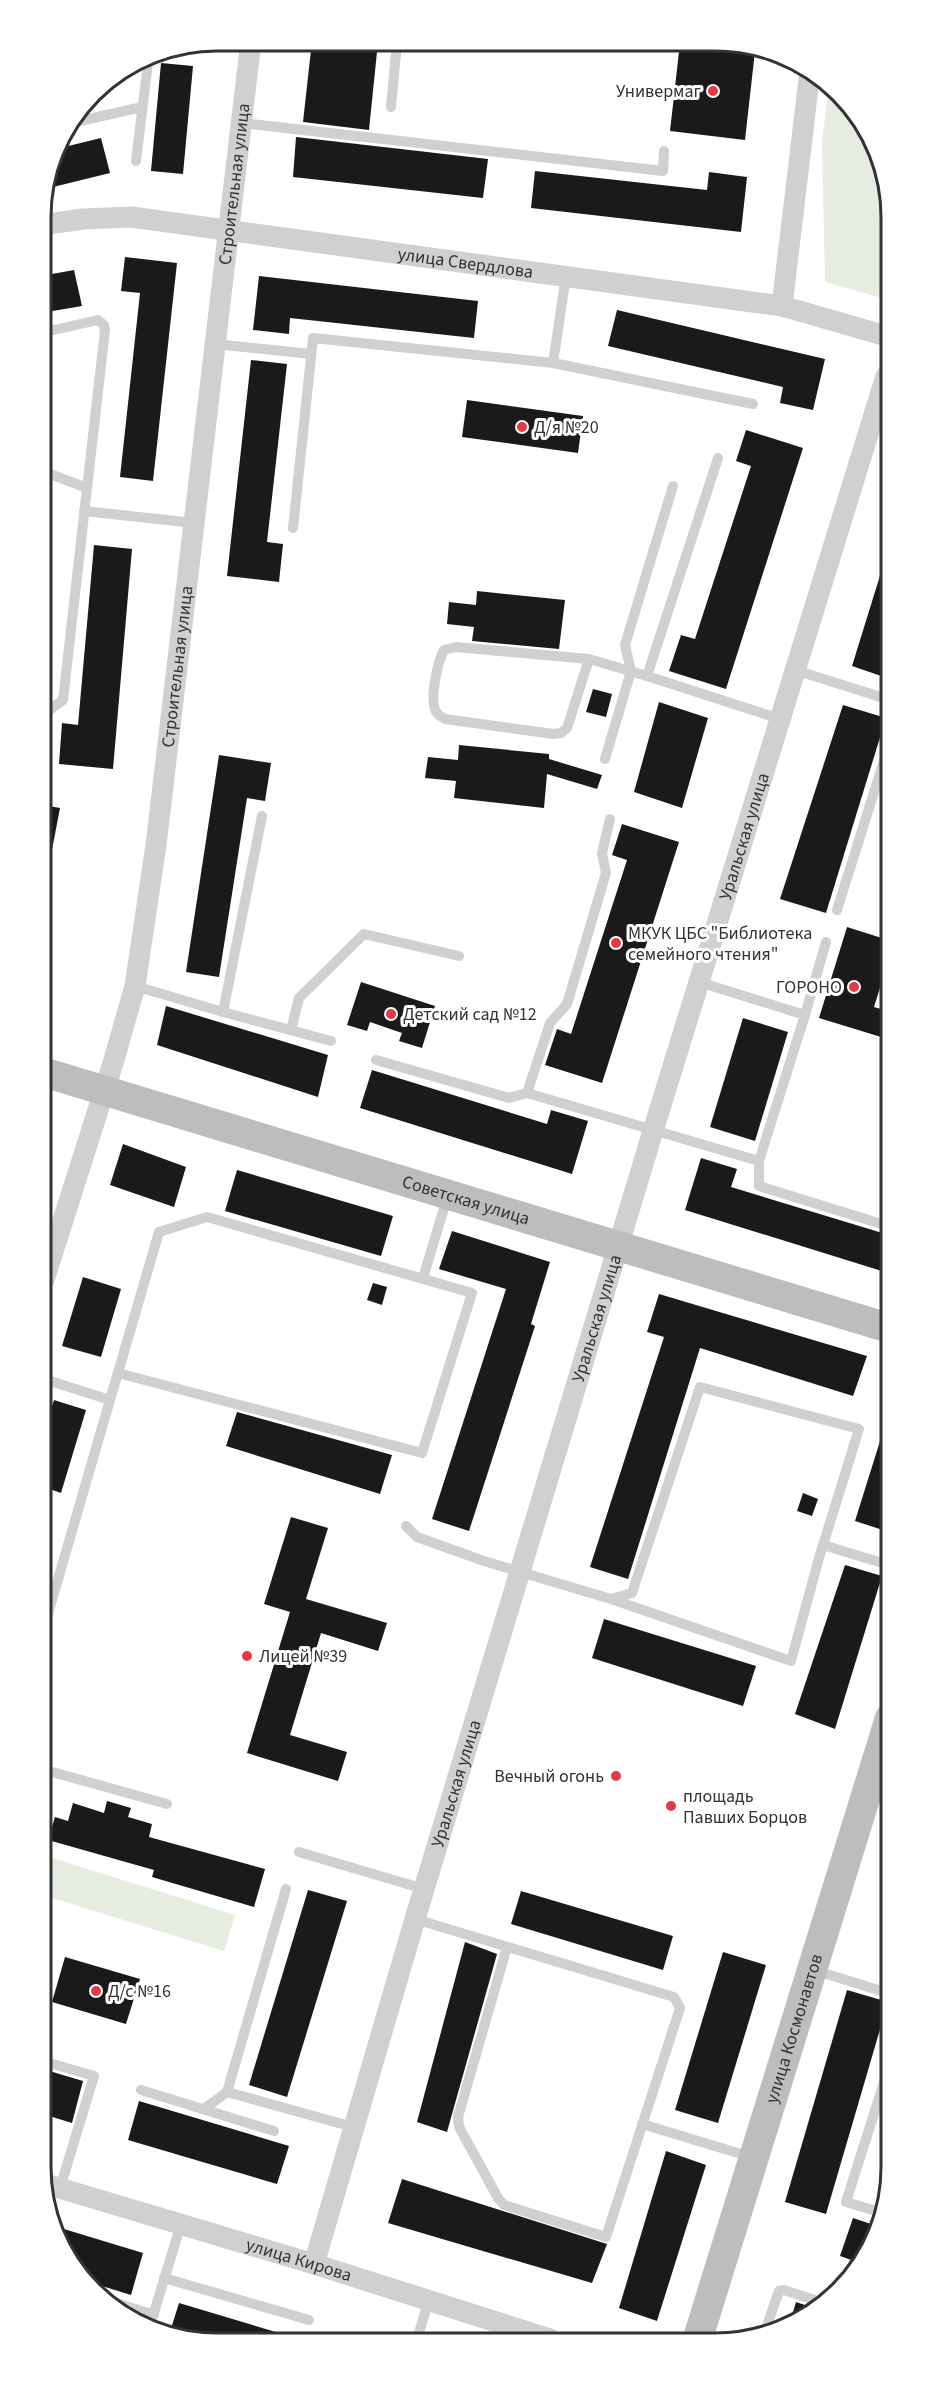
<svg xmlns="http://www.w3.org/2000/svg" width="932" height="2384" viewBox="0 0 932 2384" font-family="'Source Sans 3',sans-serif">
	<rect width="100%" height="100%" fill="#fff"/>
	<!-- green -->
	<g fill="#e6ecdf">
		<path d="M829 84 840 92 886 172V299L825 282 822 143Z"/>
		<path d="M49 1857 235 1915 224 1951 46 1896 45 1868Z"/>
	</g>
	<!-- building -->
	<g fill="#1a1a1a">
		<path d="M312 41 378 42 369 130 303 122Z"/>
		<path d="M680 43 755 51 745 140 670 131Z"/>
		<path d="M161 63 193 66 183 174 151 171Z"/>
		<path d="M296 137 488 159 483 198 293 177Z"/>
		<path d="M101 138 110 173 45 189 56 149Z"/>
		<path d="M535 171 707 190 709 172 747 177 741 232 531 208Z"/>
		<path d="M125 257 177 263 153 481 120 477 140 293 121 291Z"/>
		<path d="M74 270 82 306 41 313V276Z"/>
		<path d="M259 276 478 301 474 338 290 318 289 334 253 330Z"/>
		<path d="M617 310 825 359 813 410 780 403 783 387 608 346Z"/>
		<path d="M251 360 287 364 267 542 283 544 279 582 227 576Z"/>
		<path d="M467 400 583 416 578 453 462 437Z"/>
		<path d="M746 430 803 448 726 689 669 671 681 635 695 639 751 466 736 461Z"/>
		<path d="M94 545 132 549 113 769 59 764 62 723 78 725Z"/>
		<path d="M883 566 887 567V678L852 666Z"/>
		<path d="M477 591 565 600 559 649 472 641 474 627 447 624 449 602 476 605Z"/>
		<path d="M593 689 612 694 606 717 586 712Z"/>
		<path d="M659 702 708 718 682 808 634 792Z"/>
		<path d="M843 705 886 718 826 913 780 899Z"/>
		<path d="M459 745 549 754V759L602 775 597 789 547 774 544 808 454 798 456 781 425 778 428 757 458 760Z"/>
		<path d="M219 755 271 763 265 801 247 798 219 977 186 972Z"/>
		<path d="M43 805 60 808 50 860 43 859Z"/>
		<path d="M622 824 679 842 602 1083 545 1065 557 1029 571 1034 627 860 612 855Z"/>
		<path d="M847 927 888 940V962L874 1007 888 1011 881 1037 819 1018Z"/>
		<path d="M361 982 435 1006 422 1048 399 1041 402 1033 370 1022 367 1031 347 1025Z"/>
		<path d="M166 1006 328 1055 318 1097 157 1045Z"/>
		<path d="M743 1018 788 1032 755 1141 710 1127Z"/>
		<path d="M372 1070 547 1124 551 1110 588 1121 572 1174 360 1108Z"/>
		<path d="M123 1144 186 1167 174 1207 110 1185Z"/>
		<path d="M701 1158 737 1169 731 1187 889 1235V1260L885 1272 685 1210Z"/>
		<path d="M237 1170 393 1216 381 1256 225 1211Z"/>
		<path d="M452 1231 550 1262 531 1324 535 1326 469 1531 432 1519 506 1289 439 1269Z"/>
		<path d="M83 1277 121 1289 101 1357 62 1346Z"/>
		<path d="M373 1283 387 1287 382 1305 367 1300Z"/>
		<path d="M659 1294 867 1356 853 1396 700 1348 628 1579 590 1567 664 1337 647 1332Z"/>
		<path d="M54 1400 86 1410 61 1493 44 1487V1431Z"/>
		<path d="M237 1412 392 1455 380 1494 226 1446Z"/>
		<path d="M886 1422 889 1423V1532L855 1521Z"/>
		<path d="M803 1493 818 1499 812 1516 797 1511Z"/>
		<path d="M291 1517 328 1528 306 1599 387 1623 378 1651 321 1633 290 1735 347 1752 338 1781 247 1753 290 1612 264 1604Z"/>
		<path d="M845 1565 882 1576 835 1729 795 1714Z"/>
		<path d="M604 1619 756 1666 743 1706 592 1658Z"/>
		<path d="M107 1801 131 1808 128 1817 152 1824 149 1837 265 1869 254 1907 152 1877 154 1870 48 1840 55 1817 68 1821 73 1803 104 1813Z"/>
		<path d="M308 1890 347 1901 287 2097 249 2085Z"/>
		<path d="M521 1891 673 1936 663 1970 511 1924Z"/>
		<path d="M465 1942 497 1954 447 2132 417 2122Z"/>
		<path d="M723 1952 766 1965 718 2123 675 2110Z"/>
		<path d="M65 1957 140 1979 126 2024 52 2002Z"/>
		<path d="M847 1990 888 2002 826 2214 785 2202Z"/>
		<path d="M46 2070 83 2081 72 2123 46 2115Z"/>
		<path d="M139 2101 289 2146 277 2184 128 2140Z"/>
		<path d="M666 2151 706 2165 657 2321 619 2308Z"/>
		<path d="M402 2179 607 2244 592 2283 388 2223Z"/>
		<path d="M853 2218 880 2227 878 2234 860 2263 840 2256Z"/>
		<path d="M54 2226 143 2253 131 2295 86 2281Z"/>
		<path d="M796 2302 817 2309 804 2320 789 2326Z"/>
		<path d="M179 2303 289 2336 288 2340H182L169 2335Z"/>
	</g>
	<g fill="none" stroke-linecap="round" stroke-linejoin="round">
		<!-- lane -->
		<g stroke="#d0d0d0" stroke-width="10">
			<path d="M195 45 251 48"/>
			<path d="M391 107 397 42"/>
			<path d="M71 123 142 107"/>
			<path d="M242 123 663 171 664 151"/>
			<path d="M136 161 149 54"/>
			<path d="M41 333 98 320 104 325 105 330 63 700 47 712 42 730"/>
			<path d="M215 344 311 354"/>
			<path d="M553 363 566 276"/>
			<path d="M718 458 647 676 780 719"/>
			<path d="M42 471 87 488"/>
			<path d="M84 511 194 523"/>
			<path d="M293 528 313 338 553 363 753 404"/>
			<path d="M589 659 567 728 561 733 553 734 445 719C442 717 439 716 437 713 428 702 438 661 444 650L456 647 589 659 647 676"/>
			<path d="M795 670 887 699"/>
			<path d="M605 759 631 671 625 645 673 486"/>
			<path d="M262 816 223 1012 331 1041"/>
			<path d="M837 910 887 751"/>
			<path d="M699 982 805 1015 759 1161V1186L888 1226"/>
			<path d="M135 986 223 1012"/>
			<path d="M805 1015 826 942"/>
			<path d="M291 1030 299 998 364 934 459 956"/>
			<path d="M376 1060 509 1098 527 1093 550 1023 567 1004 606 873 602 853 610 819"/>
			<path d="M527 1093 759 1161"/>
			<path d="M423 1278 447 1198"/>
			<path d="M44 1379 110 1400"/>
			<path d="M406 1526 417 1537 484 1561 611 1599 791 1661 819 1558 859 1429 700 1387 632 1593 611 1599"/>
			<path d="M823 1545 889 1565"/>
			<path d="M45 1624 110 1400 159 1232 207 1217 472 1293 422 1453 118 1373"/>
			<path d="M45 1770 167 1804"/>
			<path d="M299 1852 424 1889"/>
			<path d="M286 1889 227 2092 353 2127"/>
			<path d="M415 1919 674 1997 680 2008 606 2237 504 2205 498 2198 459 2127 458 2117 507 1947"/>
			<path d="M814 1970 891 1994"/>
			<path d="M46 2062 94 2076 60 2188"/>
			<path d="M141 2090 274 2131"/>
			<path d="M204 2109 227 2092"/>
			<path d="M642 2124 751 2157"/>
			<path d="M883 2213 846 2202 891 2060"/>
			<path d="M164 2278 309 2320"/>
			<path d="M101 2298 154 2315"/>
			<path d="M149 2329 181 2224"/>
			<path d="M763 2337 779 2291 784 2290 824 2303"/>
			<path d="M417 2339 429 2300"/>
		</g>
		<!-- street -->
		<g stroke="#d0d0d0" stroke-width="21">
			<path id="s1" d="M41 225 83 219 131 217 782 306 886 336"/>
			<path d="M782 306 810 71"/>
			<path id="s2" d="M44 1280 113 1063 135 986 156 845 251 41"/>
			<path id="s3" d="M46 2184 314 2264 550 2339"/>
			<path id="s4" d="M314 2264 415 1919 653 1131 886 376"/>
		</g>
		<!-- secondary -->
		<g stroke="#bdbdbd" stroke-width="30">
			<path id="s5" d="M43 1072 889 1328"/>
			<path id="s6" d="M698 2338 890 1718"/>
		</g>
	</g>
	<!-- markers -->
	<g fill="#e63946" stroke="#fff" stroke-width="2">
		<circle cx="713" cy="91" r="6"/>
		<circle cx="522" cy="427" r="6"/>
		<circle cx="616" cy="943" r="6"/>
		<circle cx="854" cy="987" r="6"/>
		<circle cx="391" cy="1014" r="6"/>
		<circle cx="247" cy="1656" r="6"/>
		<circle cx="616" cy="1776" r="6"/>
		<circle cx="671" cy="1806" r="6"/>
		<circle cx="96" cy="1991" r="6"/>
	</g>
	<g text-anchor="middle" stroke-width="6" stroke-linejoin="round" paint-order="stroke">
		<!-- poi labels -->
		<g font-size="18" fill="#333" stroke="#fff" text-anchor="start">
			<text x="701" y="97" text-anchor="end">Универмаг</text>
			<text x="534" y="433">Д/я №20</text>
			<text x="628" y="939">МКУК ЦБС "Библиотека<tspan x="628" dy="21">семейного чтения"</tspan></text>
			<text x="842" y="993" text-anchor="end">ГОРОНО</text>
			<text x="403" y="1020">Детский сад №12</text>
			<text x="259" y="1662">Лицей №39</text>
			<text x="604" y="1782" text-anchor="end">Вечный огонь</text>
			<text x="683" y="1802">площадь<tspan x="683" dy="21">Павших Борцов</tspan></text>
			<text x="108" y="1997">Д/с №16</text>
		</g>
		<!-- street labels -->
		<g font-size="18" fill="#333" stroke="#fff">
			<text dy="6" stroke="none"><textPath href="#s2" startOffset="1116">Строительная улица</textPath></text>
			<text dy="6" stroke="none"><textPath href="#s1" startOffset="428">улица Свердлова</textPath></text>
			<text dy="6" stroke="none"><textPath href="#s2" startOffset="630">Строительная улица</textPath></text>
			<text dy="6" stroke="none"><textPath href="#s4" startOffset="1491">Уральская улица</textPath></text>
			<text dy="6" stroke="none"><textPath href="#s5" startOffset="442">Советская улица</textPath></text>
			<text dy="6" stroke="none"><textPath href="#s4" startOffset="987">Уральская улица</textPath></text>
			<text dy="6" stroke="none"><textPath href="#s4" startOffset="501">Уральская улица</textPath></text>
			<text dy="6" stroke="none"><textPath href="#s6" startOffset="324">улица Космонавтов</textPath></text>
			<text dy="6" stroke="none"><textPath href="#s3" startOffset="264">улица Кирова</textPath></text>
		</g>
	</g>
	<!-- crop -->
	<path d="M0 0H932V2384H0ZM217 51H715A166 166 0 0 1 881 217V2167A166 166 0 0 1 715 2333H217A166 166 0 0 1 51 2167V217A166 166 0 0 1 217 51Z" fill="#fff" fill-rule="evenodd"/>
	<path fill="none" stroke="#333" stroke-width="3" d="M217 51H715A166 166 0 0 1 881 217V2167A166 166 0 0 1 715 2333H217A166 166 0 0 1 51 2167V217A166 166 0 0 1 217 51Z"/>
</svg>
